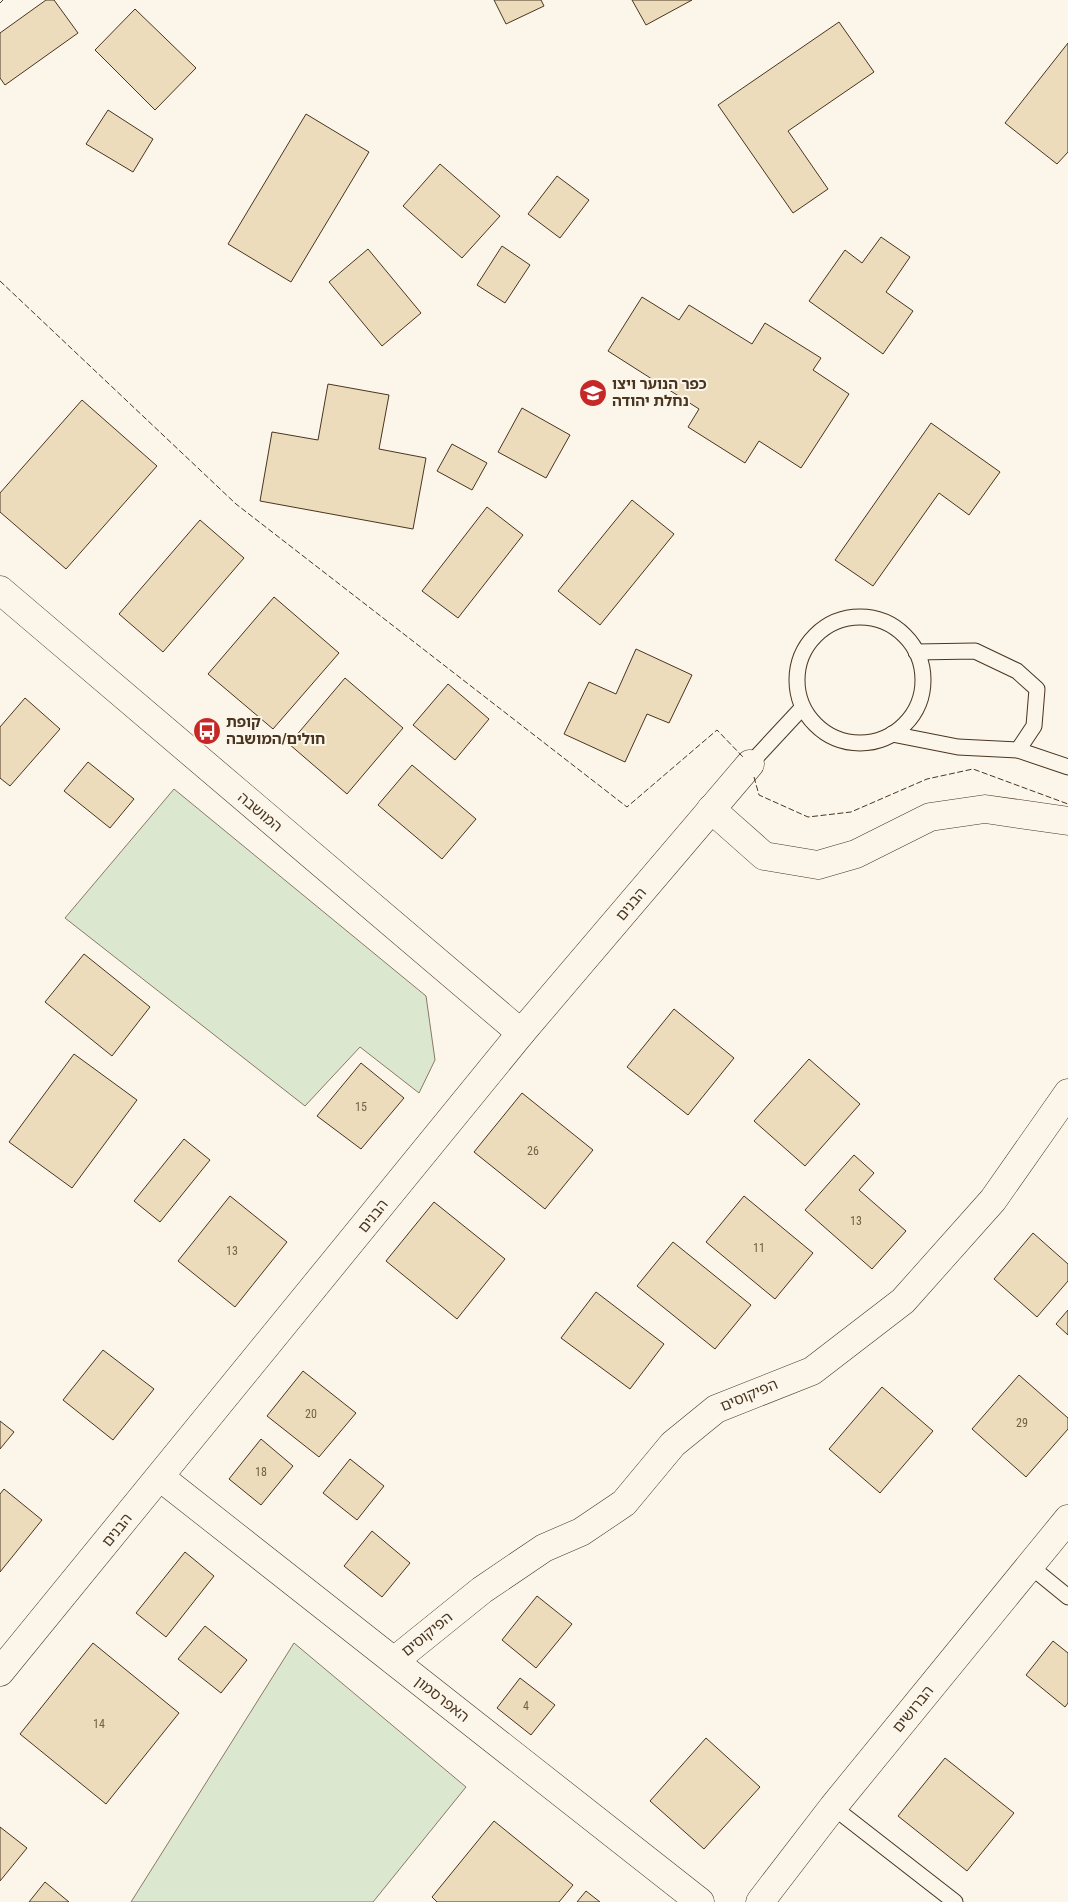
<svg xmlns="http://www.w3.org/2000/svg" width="1068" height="1902" viewBox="0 0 1068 1902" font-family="'Roboto Condensed','Noto Sans Hebrew',sans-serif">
	<rect width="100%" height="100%" fill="#fbf6e9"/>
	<!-- green -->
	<g fill="#dce7d0" stroke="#887966">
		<path d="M174 789 426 996 435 1060 419 1093 360 1047 305 1106 65 918Z"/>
		<path d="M294 1643 466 1787 373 1902H131Z"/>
	</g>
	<!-- building -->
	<g fill="#ecdcbc" stroke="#4a3520">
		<path d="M46 0H54L78 33 5 85 0 78V33Z"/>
		<path d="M494 0H541L544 6 506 24Z"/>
		<path d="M632 0H692L646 25Z"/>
		<path d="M135 9 196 68 155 110 95 50Z"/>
		<path d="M839 22 874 72 788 131 828 189 793 213 718 105Z"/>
		<path d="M1068 43V152L1057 164 1005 123Z"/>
		<path d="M108 110 153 139 133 172 86 144Z"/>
		<path d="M306 114 369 152 291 282 228 244Z"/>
		<path d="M440 164 500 216 462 258 403 206Z"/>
		<path d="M557 176 589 200 560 238 528 214Z"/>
		<path d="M881 237 910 257 886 292 913 311 883 354 809 301 845 250 862 263Z"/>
		<path d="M502 246 530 265 505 303 477 285Z"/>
		<path d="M368 249 421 313 382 346 329 282Z"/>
		<path d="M642 297 679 320 689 305 752 344 765 323 821 358 813 370 849 394 801 468 759 441 745 463 688 427 699 409 608 351Z"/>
		<path d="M328 384 389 395 379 449 426 458 413 529 260 501 272 432 318 440Z"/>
		<path d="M82 400 157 466 66 569 0 512V493Z"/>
		<path d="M522 408 570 435 546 478 498 452Z"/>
		<path d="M931 423 1000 472 969 515 939 493 873 586 835 560Z"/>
		<path d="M452 444 487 463 472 490 437 471Z"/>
		<path d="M632 500 674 534 600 625 558 591Z"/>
		<path d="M487 507 523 535 458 618 422 591Z"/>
		<path d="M200 520 244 558 163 652 119 614Z"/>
		<path d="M274 597 339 653 273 729 208 674Z"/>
		<path d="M636 649 692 675 669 723 647 714 625 762 564 734 589 682 616 694Z"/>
		<path d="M345 678 403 728 347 794 289 744Z"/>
		<path d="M448 684 489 719 455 760 413 725Z"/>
		<path d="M25 698 60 729 10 786 0 778V727Z"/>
		<path d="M88 762 134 799 110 828 64 791Z"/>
		<path d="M412 765 476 819 442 859 378 805Z"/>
		<path d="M84 954 150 1007 112 1056 45 1002Z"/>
		<path d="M674 1009 734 1058 688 1115 627 1067Z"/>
		<path d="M74 1054 137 1100 72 1188 9 1142Z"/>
		<path d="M809 1059 860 1104 805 1166 754 1121Z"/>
		<path d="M361 1063 404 1098 361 1149 317 1116Z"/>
		<path d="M522 1093 593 1150 545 1209 474 1152Z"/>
		<path d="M184 1139 210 1160 160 1222 134 1201Z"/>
		<path d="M854 1155 874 1173 859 1190 906 1231 872 1269 805 1210Z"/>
		<path d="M230 1196 287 1242 235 1307 178 1261Z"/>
		<path d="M744 1196 813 1253 775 1299 706 1242Z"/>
		<path d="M434 1202 505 1259 457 1319 386 1261Z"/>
		<path d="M1033 1233 1068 1264V1281L1037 1317 994 1279Z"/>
		<path d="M673 1242 751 1305 715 1349 637 1286Z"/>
		<path d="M596 1292 664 1344 630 1389 561 1338Z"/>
		<path d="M1068 1310V1335L1056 1324Z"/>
		<path d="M103 1350 154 1389 113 1440 63 1400Z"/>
		<path d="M303 1371 356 1413 319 1457 267 1416Z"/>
		<path d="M1019 1375 1068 1418V1429L1026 1477 972 1429Z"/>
		<path d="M882 1387 933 1431 880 1493 829 1449Z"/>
		<path d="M0 1421 14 1432 0 1449Z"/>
		<path d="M261 1439 293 1466 261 1505 229 1479Z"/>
		<path d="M350 1459 384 1486 357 1520 323 1493Z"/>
		<path d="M4 1489 42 1520 0 1572V1494Z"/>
		<path d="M372 1531 410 1563 382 1597 344 1566Z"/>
		<path d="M185 1552 214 1576 166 1637 136 1613Z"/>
		<path d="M537 1596 572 1624 536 1668 502 1640Z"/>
		<path d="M205 1626 247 1660 221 1693 178 1659Z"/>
		<path d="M1053 1641 1068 1653V1703L1065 1707 1026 1675Z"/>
		<path d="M93 1643 179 1713 106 1804 20 1734Z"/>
		<path d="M520 1678 555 1705 531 1735 497 1708Z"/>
		<path d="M706 1738 760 1787 704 1849 650 1801Z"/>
		<path d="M945 1758 1014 1813 967 1871 898 1816Z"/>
		<path d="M494 1821 573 1885 559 1902H437L432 1897Z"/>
		<path d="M0 1827 27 1848 0 1881Z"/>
		<path d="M45 1882 69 1902H29Z"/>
		<path d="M586 1891 600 1902H577Z"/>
	</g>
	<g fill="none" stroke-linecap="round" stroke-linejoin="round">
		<!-- service casing -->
		<g stroke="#4a3520" stroke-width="17">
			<g id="service">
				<circle cx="860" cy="680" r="63"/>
				<path d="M892 734 958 747 1018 750 1034 726 1037 689 1017 671 975 651 916 652"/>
				<path d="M1018 750 1068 767"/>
				<path d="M750 764 802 708"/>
				<path d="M1030 1566 1068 1597"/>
				<path d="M833 1807 955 1902"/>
			</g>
		</g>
		<!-- minor casing -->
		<g stroke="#4a3520" stroke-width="29">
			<g id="minor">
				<path d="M0 590 521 1033"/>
				<path d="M711 809 764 856 818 865 856 854 930 817 985 809 1068 821"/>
				<path d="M160 1477 700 1902"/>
				<path d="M394 1661 482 1590 544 1548 581 1532 624 1503 673 1444 716 1409 812 1371 903 1301 993 1200 1068 1093"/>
				<path d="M0 1672 521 1033 750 764"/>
				<path d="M760 1902 833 1807 1068 1519"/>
			</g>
		</g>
		<!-- service -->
		<use href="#service" stroke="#fbf6e9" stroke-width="15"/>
		<!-- minor -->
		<use href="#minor" stroke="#fbf6e9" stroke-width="28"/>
		<!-- fence -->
		<g stroke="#4a3520" stroke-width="1" stroke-dasharray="6 2.5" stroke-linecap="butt">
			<path d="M0 3 3 0"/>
			<path d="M0 281 236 504 627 807 717 730 743 757"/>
			<path d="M754 777 759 795 808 817 851 812 927 779 973 769 1068 804"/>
		</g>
	</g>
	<!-- icons -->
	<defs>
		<g id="school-disc" transform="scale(1.4375)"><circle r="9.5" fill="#c62828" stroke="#fbf6e9"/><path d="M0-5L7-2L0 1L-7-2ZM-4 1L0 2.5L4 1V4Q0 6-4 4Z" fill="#fff"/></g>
		<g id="bus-disc" transform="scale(1.4375)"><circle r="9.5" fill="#c62828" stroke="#fbf6e9"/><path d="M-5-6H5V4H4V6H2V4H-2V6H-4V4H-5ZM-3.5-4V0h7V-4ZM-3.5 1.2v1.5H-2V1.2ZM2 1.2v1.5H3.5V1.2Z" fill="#fff"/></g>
	</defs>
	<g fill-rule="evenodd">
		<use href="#school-disc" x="593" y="393"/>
		<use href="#bus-disc" x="207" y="731"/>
	</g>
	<g text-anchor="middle" stroke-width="4" stroke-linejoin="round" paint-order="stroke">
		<!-- number labels -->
		<g font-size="12" fill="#725f47">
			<text x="361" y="1111">15</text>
			<text x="533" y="1155">26</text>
			<text x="856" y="1225">13</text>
			<text x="759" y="1252">11</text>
			<text x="232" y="1255">13</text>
			<text x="311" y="1418">20</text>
			<text x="1022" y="1427">29</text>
			<text x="261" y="1476">18</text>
			<text x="526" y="1710">4</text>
			<text x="99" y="1728">14</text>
		</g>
		<!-- poi labels -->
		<g font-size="15" font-weight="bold" fill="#4a3520" stroke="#fbf6e9" text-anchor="start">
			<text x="612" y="389">כפר הנוער ויצו<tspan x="612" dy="17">נחלת יהודה</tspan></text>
			<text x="226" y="727">קופת<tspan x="226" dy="17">חולים/המושבה</tspan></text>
		</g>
		<!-- street labels -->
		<g font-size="15" fill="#4a3520" stroke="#fbf6e9">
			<text transform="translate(260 812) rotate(40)" y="5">המושבה</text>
			<text transform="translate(631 904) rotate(-50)" y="5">הבנים</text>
			<text transform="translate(373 1216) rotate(-51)" y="5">הבנים</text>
			<text transform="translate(749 1395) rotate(-23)" y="5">הפיקוסים</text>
			<text transform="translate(117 1530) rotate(-51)" y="5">הבנים</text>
			<text transform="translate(427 1634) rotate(-39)" y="5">הפיקוסים</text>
			<text transform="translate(442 1699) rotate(38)" y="5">האפרסמון</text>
			<text transform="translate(913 1709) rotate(-51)" y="5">הברושים</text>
		</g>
	</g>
</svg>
